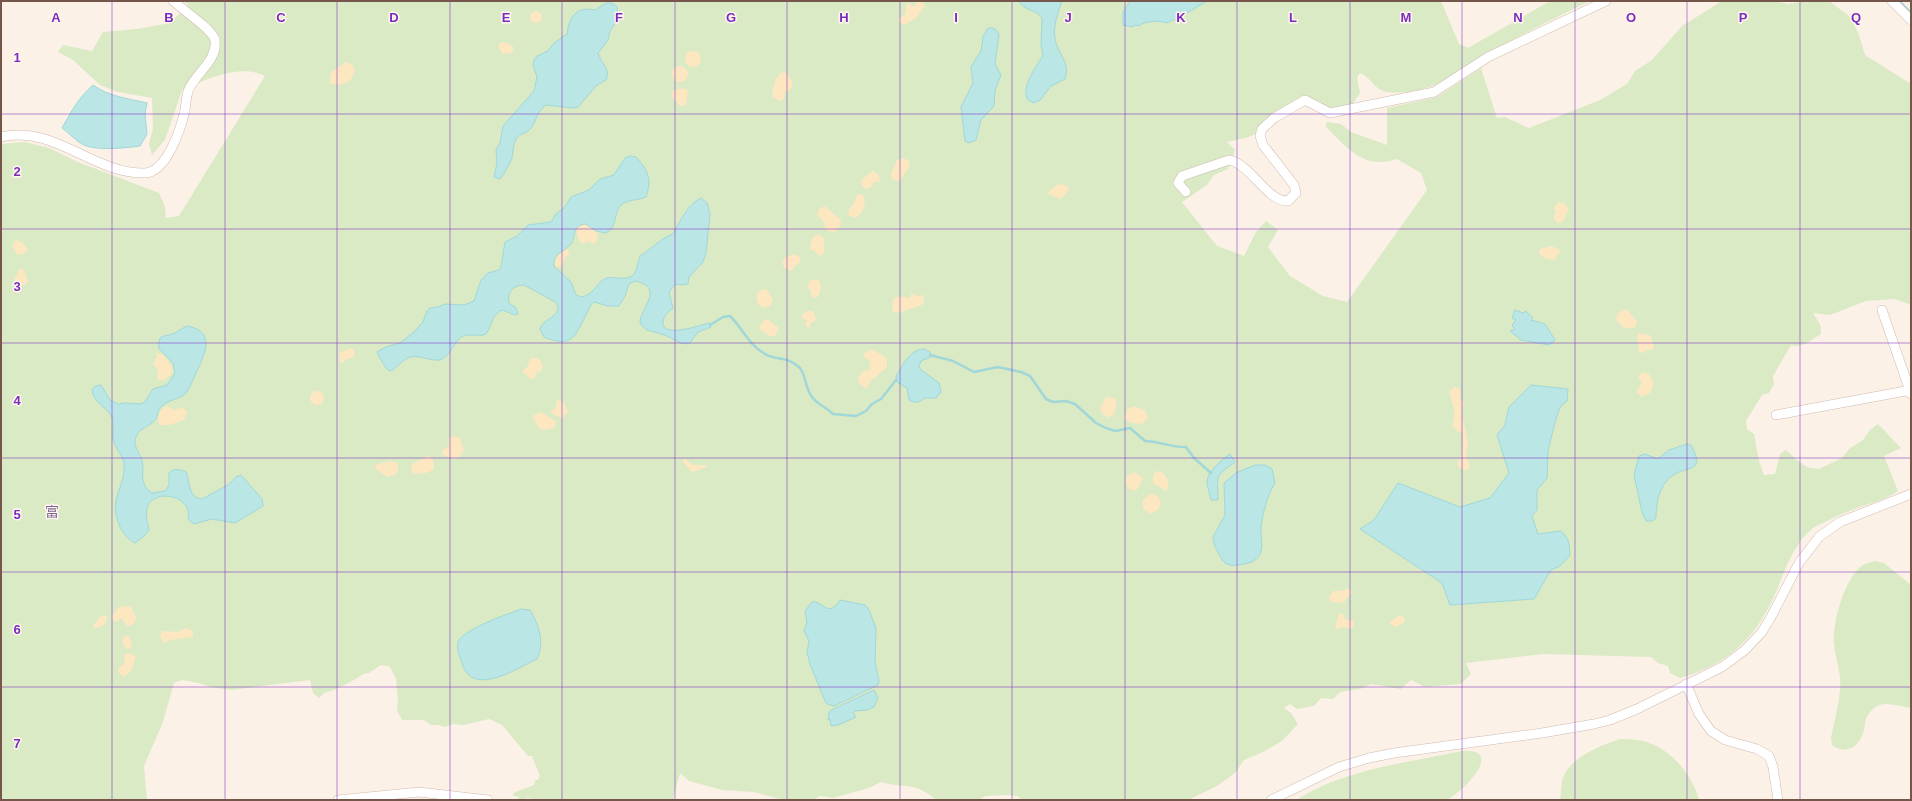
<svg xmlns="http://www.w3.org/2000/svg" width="1912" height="801" viewBox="0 0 1912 801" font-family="Helvetica,'Noto Sans JP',sans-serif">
	<rect width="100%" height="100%" fill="#fcf1e7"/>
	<!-- green -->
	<g fill="#d9eac5">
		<path d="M184 1H1441L1459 44 1468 48 1550 1H1590C1557 17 1524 33 1492 51 1470 64 1448 82 1423 89 1412 93 1398 93 1387 92 1374 90 1371 77 1360 73L1357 77 1360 93 1352 105 1331 110 1308 98 1291 103 1278 122 1249 137 1227 142 1235 150 1228 169 1214 175 1207 185 1182 202 1217 246 1244 256 1256 232 1266 221 1278 230 1268 247 1290 276 1323 296 1347 302 1427 190 1421 173 1397 159C1364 170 1347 148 1326 127L1327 122 1341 124 1351 132 1387 145V108L1437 97 1481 68 1497 118 1505 117 1529 128 1600 100 1627 84 1635 71 1652 60 1682 26 1722 1H1776L1788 4 1808 1H1829L1849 16 1858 32 1865 55 1911 84V305L1895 299 1866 301 1830 315 1813 313 1821 326V334C1812 339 1802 349 1791 345L1773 376 1774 384 1769 393 1762 395 1746 421 1747 429 1754 434 1759 461 1764 475 1775 474 1780 454 1786 450 1797 460 1807 467 1819 469 1842 458 1849 449 1863 440 1870 430 1878 424 1901 448 1884 456 1898 491C1883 501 1864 505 1847 512 1840 514 1832 519 1825 522 1821 524 1815 526 1812 529 1795 543 1786 567 1778 587 1759 635 1730 664 1680 678L1670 673 1668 666 1658 663 1651 657 1543 654 1466 663 1471 674 1461 684 1425 687 1411 680 1401 689 1371 684 1360 689 1340 692 1333 699 1321 698 1314 706 1297 709 1290 704 1284 708 1291 713 1298 724 1282 741 1263 752 1244 760 1235 773 1217 786 1188 800H1021L1018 796 1007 795 986 796 978 800H936C915 781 905 789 881 782L869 788 833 798 820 796 813 800H784L753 792 722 790 689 781 680 773 673 800H542L527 798 523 800H517L519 797 513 796V793L534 785 535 780H538L540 776 532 756H528L502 725 489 719 463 725 453 724 445 727 438 725H431L424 720H402L397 710 398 700 396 679 390 667 381 665 369 673 363 674 356 679 334 690 324 693 319 698 313 693 310 680 231 690C213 689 199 682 182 680L174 683 163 722 144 766 147 800H1V144L25 142 49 148 78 162 159 193 165 207 166 218 179 216 265 76C240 63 205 80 182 90L165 140 152 155 149 144 153 128 152 98 118 92 100 85 73 60 58 52 63 45 92 51 103 32 137 29 170 23 188 5Z"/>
		<path d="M1875 561 1884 563 1911 585V708C1903 707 1886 702 1880 705 1876 706 1870 711 1868 715 1865 719 1865 725 1864 730 1860 746 1847 756 1832 745L1831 738C1834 722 1839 706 1840 689 1842 673 1835 659 1834 644 1832 622 1845 577 1863 565 1867 563 1871 562 1875 561Z"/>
		<path d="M1620 739C1626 739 1632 739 1638 740 1667 744 1692 773 1699 800H1560C1561 794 1561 787 1562 781 1568 758 1599 746 1620 739Z"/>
		<path d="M1462 751C1507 748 1462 793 1446 800 1440 801 1420 800 1412 800 1374 800 1335 800 1296 800 1345 769 1406 763 1462 751Z"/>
	</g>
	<!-- sand -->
	<g fill="#fce7c1">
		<path d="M918 1 922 2 925 6 917 17 905 25 900 23 898 19 906 14V5L909 3 914 7Z"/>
		<circle cx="536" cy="17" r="6"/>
		<path d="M504 42 513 46V52L503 54 498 47 500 43Z"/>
		<circle cx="693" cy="59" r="8"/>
		<path d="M346 62C365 66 349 93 329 82L331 72Z"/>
		<circle cx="680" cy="74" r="8"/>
		<path d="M782 72 788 74 793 85 790 90 785 92 784 99 780 101 772 97C772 89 775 77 782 72Z"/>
		<path d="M684 88 688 91 686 105 680 106 673 99 672 93 674 90Z"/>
		<path d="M902 158 908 160 910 166 900 181 894 180 891 177C890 171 896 167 896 161Z"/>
		<path d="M873 171 879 175 880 181 873 183 870 188 865 189 861 184V180Z"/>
		<path d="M1058 184 1065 185 1069 188V190L1061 199 1048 194V192Z"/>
		<path d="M861 194 864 196C867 204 862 215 855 218L848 215 849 209 854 204 857 195Z"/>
		<path d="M1558 202 1565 204 1569 209 1563 221 1557 223 1553 217 1556 212 1554 208Z"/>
		<path d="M825 206 841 220 840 227 834 232 826 230 823 221 817 215 819 209Z"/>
		<path d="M581 224H586L597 232V240L594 244 587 241 583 244 579 240 576 229Z"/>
		<path d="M818 234 824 238V253L819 256 816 252 810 249 812 239Z"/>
		<path d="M16 240 21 242 28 249 23 255 17 254 12 246Z"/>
		<path d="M1551 246 1561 250 1554 260 1547 259 1540 255 1539 251 1541 249Z"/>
		<path d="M567 248 570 254 564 259 563 265 556 268 554 261 557 254Z"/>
		<path d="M795 254 800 257V262L795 266 792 271 785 268 782 264 785 257Z"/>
		<path d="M20 268 24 270 28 281 25 286 16 282 14 278 17 276 18 271Z"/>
		<path d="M817 279 820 282 821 288 818 297 814 298 811 296V291L807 287 810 281Z"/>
		<path d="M765 289 769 292 773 301 770 306 763 308 758 304 756 296 760 290Z"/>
		<path d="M912 293 917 296 924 295V301L922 305 898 313 892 311 893 299 900 296 909 298Z"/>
		<path d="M1626 309 1637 321 1635 327C1625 331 1621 326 1616 319L1618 313Z"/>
		<path d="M807 311H813L815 315 816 320 811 323 809 328 805 325 807 321 802 318V315Z"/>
		<path d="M767 319 779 328 775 336H770L760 330 759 327 763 321Z"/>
		<path d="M1639 333 1650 335 1654 346 1653 350H1647L1643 353 1639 352 1637 336Z"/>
		<path d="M351 348 355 351 353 358 346 359 343 363 340 362 339 353Z"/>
		<path d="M872 349 887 358V368C881 371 878 377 871 380L868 387 865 388 859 383 857 378 864 371 870 370 869 366 871 362 864 357V353Z"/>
		<path d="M156 352 163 355 172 367 171 376 169 375 165 380H159L157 378 158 369 153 364 157 357Z"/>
		<path d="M531 358H538L543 365 541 371 536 373 535 378 532 380 524 373 523 370 528 366 529 361Z"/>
		<path d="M1644 372 1649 374 1654 383 1650 393 1641 397 1636 392 1642 383 1638 378 1640 374Z"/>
		<path d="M1455 387 1461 390 1460 398 1464 403 1462 414 1468 442 1466 456 1470 466 1468 470 1466 471 1458 467 1457 464 1462 455C1461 446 1464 440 1462 433L1457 431 1452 425C1458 413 1451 402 1449 391Z"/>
		<circle cx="317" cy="398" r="7"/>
		<path d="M1106 397 1115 398C1118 406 1115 414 1109 418L1102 413 1100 408Z"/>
		<path d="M559 400 564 403 568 412 562 418 554 415 551 411 556 408V402Z"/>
		<path d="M167 406 175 410 182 407 187 412 184 420 169 425H160C156 418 160 408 167 406Z"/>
		<path d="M1133 406 1145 410 1148 418 1142 424 1131 423 1124 418 1126 411Z"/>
		<path d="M541 412 557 422 554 428 544 430 539 428 532 416Z"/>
		<path d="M454 436 460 438 464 450C460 461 452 459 442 455 441 449 445 449 449 446V438Z"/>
		<path d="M429 456 433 459 434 469C428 474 417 475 411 472L412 464Z"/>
		<path d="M684 458 693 465H705L707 467 692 472 683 462Z"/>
		<path d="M390 461 398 463V471L395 475 387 477 376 469 375 465Z"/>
		<path d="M1157 471C1167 472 1171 484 1166 491L1153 483V475Z"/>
		<path d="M1134 472 1143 478 1136 491 1129 489 1126 484V477Z"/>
		<path d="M1151 493 1157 496 1161 502 1158 510 1149 514 1147 511 1143 510V500Z"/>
		<path d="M1348 588 1352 592 1349 597 1345 599V603L1332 602 1329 599V596L1334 591H1343Z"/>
		<path d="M122 606 131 607 136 617C136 622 133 627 127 626L121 618 117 622 113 620 112 616 118 608Z"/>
		<path d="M1339 613 1344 615 1345 619 1354 621V627L1350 629 1346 627 1336 629 1335 627Z"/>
		<path d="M104 615 107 616C107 624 102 628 94 628L93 625 96 623 98 618Z"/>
		<path d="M1398 616H1403L1405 622 1395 627 1389 623Z"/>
		<path d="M186 628 193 631V637L170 640 163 644 160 635 162 631 178 632Z"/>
		<path d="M125 636H129L132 646 129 649 125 648 122 640Z"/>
		<path d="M128 653 136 656C135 663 130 674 124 677L119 673 118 669 124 664 125 654Z"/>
	</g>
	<!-- water -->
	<g fill="#bbe6e6" stroke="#a1d7d8">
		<path d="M1019 1H1062C1058 13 1053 25 1055 38 1057 55 1071 61 1065 79L1051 86 1040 100 1034 103 1028 100C1020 86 1037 67 1043 55L1041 45 1042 18C1037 9 1023 11 1019 1Z"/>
		<path d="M1130 1H1207L1184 15 1179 20H1173L1167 23C1161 20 1144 21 1139 26L1135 25 1133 27 1123 25V12Z"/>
		<path d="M606 3H612L617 7 618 19 610 31 608 40 598 53C601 63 611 69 606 80L596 86 578 107 573 108 546 105C537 111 537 120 531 128 527 134 520 133 516 139 513 145 513 151 512 158 510 163 503 176 500 179L494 177 497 163 496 150 500 143 503 126 534 91 537 77 533 65 534 60 537 56 548 51 554 43 567 34C569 17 576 6 595 10Z"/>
		<path d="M988 28H994L999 34 995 64 1001 75 995 90 994 106 981 120 976 140 969 143 965 141 961 107 973 83 971 67 981 51 983 37Z"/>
		<path d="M93 85C110 97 127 98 147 103L145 114 147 134 140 146C125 148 97 151 84 145 77 142 69 133 62 128 71 112 79 97 93 85Z"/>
		<path d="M630 156 636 157C648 170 652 179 646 197 639 200 627 200 622 204 613 212 618 227 606 233L596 231 586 224C571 225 577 237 570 245 563 253 553 253 554 266L571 282 576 295 582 297C595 294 597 281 607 278 615 276 628 282 634 274 637 270 638 262 640 256 652 249 659 239 673 234 680 221 687 205 701 198L707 203 710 214 706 253 703 262 689 277 688 284C678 287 676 279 669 293L673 308C670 311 666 313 664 318 656 341 701 325 709 323L711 327 698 332 689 344 681 343 665 335 647 330 641 325 640 321C643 305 664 287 635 281L629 284 625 296 619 306H608L594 302C589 306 589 310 586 315 574 338 572 348 544 337L540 329C544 317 562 318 557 303L524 285C513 285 507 292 509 303L516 308 518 314 515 315 502 310C491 316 492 326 486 334 478 338 466 331 459 339 452 346 450 356 440 360 430 361 420 355 410 357 401 360 397 370 389 371 386 369 378 355 377 352L386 347 400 343 414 332 423 322 427 311 430 308 438 307 445 304 464 305 474 301 481 280 488 273 499 270 501 267 505 242 517 236 528 225 551 222 556 214 564 208 571 197 589 190 600 179 614 175 625 158Z"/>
		<path d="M1515 310 1523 313 1526 311 1533 318 1531 320 1545 324 1555 340 1549 345 1521 340 1510 331 1515 329 1512 325 1516 320 1512 318Z"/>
		<path d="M187 326C216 331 205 353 197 371 193 379 191 386 186 393 179 400 169 399 162 406 157 410 158 418 153 422 148 427 140 428 137 435 130 447 143 454 143 466 142 477 142 487 152 493L165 491 169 485V473C174 468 179 469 186 472 190 482 188 498 202 499L228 485 236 477 241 475 262 499 263 506 235 523 212 519 194 524 189 520C187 515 190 511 186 506 178 494 156 492 148 505 145 512 147 522 149 530L144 536 135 543C129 540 123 533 120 527 107 497 126 489 124 464 123 455 116 450 114 442 111 434 115 425 112 417 107 407 93 402 92 390L95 386 101 385 110 400 118 404 126 403 141 404 145 402 153 389 167 385 175 373 173 363 159 349C158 332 164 338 175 333 179 331 182 328 187 326Z"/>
		<path d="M924 349 930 352 931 357 921 361 919 366 921 370 939 383 941 392 936 398H925C920 402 915 404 909 400L907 388 897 382 896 376C904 364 909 350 924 349Z"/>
		<path d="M1531 385 1568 389 1567 401 1560 407 1555 422 1548 451 1547 478 1537 490V510L1532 516 1538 534 1561 531C1570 540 1569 543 1570 555L1560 566 1551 570 1534 599 1450 605 1442 583 1360 529 1374 520 1398 483 1460 507 1490 498 1509 473 1497 435 1505 425 1509 407Z"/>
		<path d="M1687 444 1691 445C1707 474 1686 465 1672 476 1659 485 1656 503 1656 518L1652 521H1646L1642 512 1634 475 1639 456 1645 454 1658 459 1669 450Z"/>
		<path d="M1230 454 1235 462C1213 478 1218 475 1218 500H1211C1210 494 1207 487 1207 481 1208 471 1223 459 1230 454Z"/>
		<path d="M1255 465H1265L1272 469 1275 483C1267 496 1263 512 1261 527 1260 537 1265 549 1258 557 1254 563 1244 564 1238 565 1232 566 1225 565 1222 559 1218 553 1213 544 1213 537L1225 515 1224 483 1236 473Z"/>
		<path d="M840 600 865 605 869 610 876 628 875 662 879 681 878 685 834 706 827 704 825 701 810 664 807 652 809 641 804 631 807 622 805 611 812 602H816C827 608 831 614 840 600Z"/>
		<path d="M521 609 530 610C539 625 545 643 537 659 516 669 472 698 462 663 460 656 455 647 459 640 467 628 508 614 521 609Z"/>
		<path d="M874 690 878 698 874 707 867 710 855 711 853 713 856 717 838 725 831 726 830 719 828 720 829 713 831 710Z"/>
	</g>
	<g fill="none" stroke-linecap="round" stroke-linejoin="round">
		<!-- stream -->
		<g stroke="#a1d7d8" stroke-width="2.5">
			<path d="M1899 1 1911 13"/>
			<path d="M710 325 723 317 730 316C744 330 748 344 765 354 777 361 787 356 799 367 806 373 805 389 812 397 818 405 826 407 833 414L856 416 866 411 872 404 881 399 896 380"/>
			<path d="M930 355 953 361 974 372 998 367 1021 372 1030 376 1046 399 1053 402 1066 401 1075 404 1096 423 1106 428 1115 431 1130 428 1145 441C1159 441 1173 448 1186 447L1194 458 1211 473"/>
		</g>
		<!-- minor casing -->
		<g stroke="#d0baaf" stroke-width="10">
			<g id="minor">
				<path d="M1892 1 1911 20"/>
				<path d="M1 137C53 124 93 174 145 173 167 172 181 128 185 110 186 103 186 96 189 89 196 73 218 60 215 40 213 30 182 9 173 1"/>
				<path d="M1186 192 1178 183 1182 176 1229 160C1251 164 1267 202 1288 201L1296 193 1294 185 1263 145 1260 136 1262 129 1274 118 1305 100 1330 113 1434 92 1488 57 1606 1"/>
				<path d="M1882 310 1911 394"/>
				<path d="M1776 415 1911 390"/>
				<path d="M1686 684 1699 714 1711 731 1725 740 1757 749 1769 756 1773 767 1778 800"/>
				<path d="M338 800 419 792 488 800"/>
				<path d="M1271 800 1339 767 1369 758 1394 753 1542 733 1594 724 1610 720 1637 709 1722 667 1745 650 1762 632 1771 617 1799 563 1819 537 1840 522 1911 494"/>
			</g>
		</g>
		<!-- minor -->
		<use href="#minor" stroke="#fff" stroke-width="9"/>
	</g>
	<!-- grid -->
	<path fill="none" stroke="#7b2cbf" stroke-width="1" stroke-opacity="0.55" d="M112 1V800M225 1V800M337 1V800M450 1V800M562 1V800M675 1V800M787 1V800M900 1V800M1012 1V800M1125 1V800M1237 1V800M1350 1V800M1462 1V800M1575 1V800M1687 1V800M1800 1V800M1 114H1911M1 229H1911M1 343H1911M1 458H1911M1 572H1911M1 687H1911"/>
	<g text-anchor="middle" stroke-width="3" stroke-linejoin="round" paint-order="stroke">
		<!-- quarter labels -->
		<g font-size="14" fill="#82679a" stroke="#fff6ed">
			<text x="52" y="517">富</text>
		</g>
	</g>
	<g font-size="13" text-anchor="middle" font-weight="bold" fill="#7b2cbf" stroke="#fff6ed" stroke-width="3" stroke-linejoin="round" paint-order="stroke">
		<text x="56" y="22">A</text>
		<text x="169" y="22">B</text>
		<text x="281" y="22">C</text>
		<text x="394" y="22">D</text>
		<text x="506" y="22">E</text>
		<text x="619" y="22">F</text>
		<text x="731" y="22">G</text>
		<text x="844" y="22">H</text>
		<text x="956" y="22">I</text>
		<text x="1068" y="22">J</text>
		<text x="1181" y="22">K</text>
		<text x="1293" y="22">L</text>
		<text x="1406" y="22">M</text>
		<text x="1518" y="22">N</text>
		<text x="1631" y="22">O</text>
		<text x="1743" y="22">P</text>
		<text x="1856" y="22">Q</text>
		<text x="17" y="62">1</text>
		<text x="17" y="176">2</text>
		<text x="17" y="291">3</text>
		<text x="17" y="405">4</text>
		<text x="17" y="519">5</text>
		<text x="17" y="634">6</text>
		<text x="17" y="748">7</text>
	</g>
	<!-- border -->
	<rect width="1912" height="801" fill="none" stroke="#76554b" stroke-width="4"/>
</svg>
